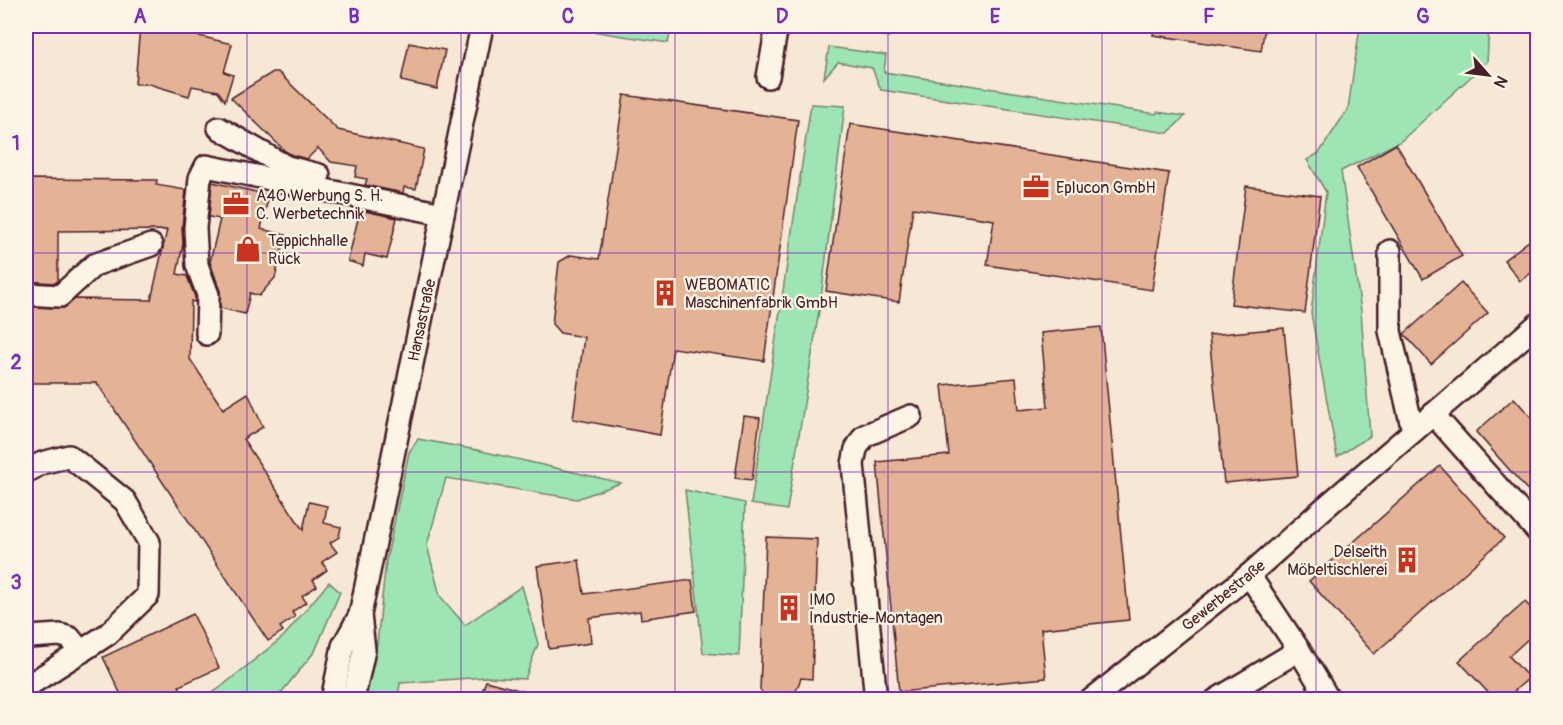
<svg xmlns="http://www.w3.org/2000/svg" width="1563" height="725" viewBox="0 0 1563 725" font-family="Pangolin,sans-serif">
	<rect width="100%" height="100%" fill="#f7e8d5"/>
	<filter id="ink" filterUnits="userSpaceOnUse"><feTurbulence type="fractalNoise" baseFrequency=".0167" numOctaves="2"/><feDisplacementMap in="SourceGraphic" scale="12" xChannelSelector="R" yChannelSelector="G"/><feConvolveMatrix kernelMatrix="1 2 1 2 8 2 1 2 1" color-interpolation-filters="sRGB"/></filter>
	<g filter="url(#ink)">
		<!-- green -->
		<g fill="#9de5b3" stroke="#74826f" stroke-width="1.5">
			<path d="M559 26H672L668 43Z"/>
			<path d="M832 26H891L889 37 832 28Z"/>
			<path d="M1360 26H1489L1487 62 1401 141 1341 171 1361 311 1370 436 1337 457 1311 313 1326 192 1307 160 1319 153 1348 109Z"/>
			<path d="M829 47 886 55 884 72 1156 114 1157 112 1185 116 1168 133 881 90 872 68 838 62 824 78Z"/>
			<path d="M811 104 845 106 821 298 787 510 751 504Z"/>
			<path d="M418 439 477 450 621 483 577 499 446 478 427 545 440 596 465 625 522 586 538 644 525 679 486 677 400 683 398 699H365L377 644 386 561 409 452Z"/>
			<path d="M685 490 745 503 739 656 703 653Z"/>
			<path d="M329 582 340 592 315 651 276 699H202L217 690 284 636Z"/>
		</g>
		<!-- building -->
		<g fill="#e4b295" stroke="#4a1f2b" stroke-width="1.5">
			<path d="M140 26H158L232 44 224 72 233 75 225 101 218 91 192 86 189 96 149 84H135Z"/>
			<path d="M1154 26H1265L1261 51 1153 35Z"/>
			<path d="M409 43 445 50 437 89 401 81Z"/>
			<path d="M273 72H278L338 130 424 149 416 189 404 187 403 193 365 185 367 179 355 177 357 166 331 162 318 148 307 159 292 155 285 151 231 98Z"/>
			<path d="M624 95 798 120 764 361 673 348 660 435 573 419 584 337 560 333 552 324 559 262 571 255 599 259Z"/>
			<path d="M850 124 1169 173 1152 290 987 265 994 220 913 208 899 302 826 291Z"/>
			<path d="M1396 144 1462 256 1423 279 1357 167Z"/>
			<path d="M26 179 157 180 156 185 186 190 182 227 183 244 177 274 187 276 195 297V302L191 301 190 359 223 409 248 393 263 427 243 439 303 530 309 502 327 506 324 523 341 527 339 537 330 543 337 552 322 562 327 570 313 580 317 586 302 596 306 602 292 612 295 617 280 627 283 631 268 641 97 383H26V307L64 308 75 299 151 300 167 230 58 231V281L55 283 26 281Z"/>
			<path d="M212 182 269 195 261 229 286 235 275 278 259 296 250 293 245 314 220 308V291L210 262 220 219 209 217Z"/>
			<path d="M1246 186 1320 196 1305 313 1231 304Z"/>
			<path d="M360 210 397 218 387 259 365 254 363 266 348 261Z"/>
			<path d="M1538 234V268L1520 281 1504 260Z"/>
			<path d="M1461 283 1488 313 1431 364 1404 334Z"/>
			<path d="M1101 327 1129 620 1041 629 1046 678 899 692 877 462 949 455 942 385 1016 378 1019 410 1048 407 1041 333Z"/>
			<path d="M1284 328 1298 476 1224 483 1209 335Z"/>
			<path d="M1514 398 1538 425V502L1476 432Z"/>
			<path d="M744 416 760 418 752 480 735 478Z"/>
			<path d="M1440 466 1504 538 1374 654 1309 581Z"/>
			<path d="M766 537 817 539 812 679 801 678 793 699H765L760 689Z"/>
			<path d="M579 560 584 594 692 580 696 611 641 619 640 611 589 618 591 643 549 649 537 566Z"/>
			<path d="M1525 602 1538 615V630L1509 656 1529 678 1505 699H1494L1459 661Z"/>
			<path d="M193 614 219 668 179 686 186 699H123L103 657Z"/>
			<path d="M486 681 537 695 536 699H479Z"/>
		</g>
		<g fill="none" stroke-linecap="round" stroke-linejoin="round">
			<!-- minor casing -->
			<g stroke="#4a1f2b" stroke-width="26">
				<g id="minor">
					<path d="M768 77 777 26"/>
					<path d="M219 128 287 167 319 175"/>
					<path d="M1390 251V331L1413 431"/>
					<path d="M26 294 60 296 94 265 151 245"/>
					<path d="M207 334 208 295 197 265 195 228 200 178 206 166 443 214"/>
					<path d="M1433 414 1538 532"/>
					<path d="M26 472 42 463 69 456 125 501 149 542 148 595 108 634 26 687"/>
					<path d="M1249 575 1299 650 1329 700"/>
					<path d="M26 633 29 637 60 635 70 638 81 652"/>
					<path d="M332 700 343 646 360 615 482 26"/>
					<path d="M353 700 364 650 360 615"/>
					<path d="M876 700 853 464 856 449 864 436 911 416"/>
					<path d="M1091 700 1249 575 1322 510 1538 324"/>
					<path d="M1216 700 1299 650"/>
				</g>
			</g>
			<!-- minor -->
			<use href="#minor" stroke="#fcf5e5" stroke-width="21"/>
		</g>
	</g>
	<!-- grid -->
	<path fill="none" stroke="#7b2cbf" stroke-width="1.5" stroke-opacity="0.55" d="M247 26V700M461 26V700M675 26V700M888 26V700M1102 26V700M1316 26V700M26 253H1538M26 472H1538"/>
	<!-- icons -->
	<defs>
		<g id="office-bare" transform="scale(2.07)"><path d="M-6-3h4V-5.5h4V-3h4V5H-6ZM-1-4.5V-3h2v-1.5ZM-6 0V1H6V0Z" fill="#c8321e" stroke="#fcf5e5" stroke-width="2.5" paint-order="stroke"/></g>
		<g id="shop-bare" transform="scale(2.07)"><path d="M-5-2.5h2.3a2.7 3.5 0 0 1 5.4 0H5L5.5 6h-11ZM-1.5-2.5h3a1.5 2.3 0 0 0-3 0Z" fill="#c8321e" stroke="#fcf5e5" stroke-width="2.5" paint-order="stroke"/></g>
		<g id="building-bare" transform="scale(2.07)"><path d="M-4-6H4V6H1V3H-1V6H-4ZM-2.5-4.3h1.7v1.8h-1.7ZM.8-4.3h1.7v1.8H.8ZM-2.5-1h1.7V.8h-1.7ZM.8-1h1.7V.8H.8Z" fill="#c8321e" stroke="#fcf5e5" stroke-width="2.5" paint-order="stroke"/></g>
	</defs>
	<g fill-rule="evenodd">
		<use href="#office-bare" x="1036" y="187"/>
		<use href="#office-bare" x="236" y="204"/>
		<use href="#shop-bare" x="248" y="249"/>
		<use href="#building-bare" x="665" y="293"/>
		<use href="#building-bare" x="1407" y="560"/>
		<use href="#building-bare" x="789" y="608"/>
	</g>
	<g text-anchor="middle" stroke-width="4.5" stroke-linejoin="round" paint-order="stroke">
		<!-- poi labels -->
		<g font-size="16" fill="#4a1f2b" stroke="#fcf5e5" text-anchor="start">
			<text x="1056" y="193">Eplucon GmbH</text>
			<text x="256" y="201">A40 Werbung S. H.<tspan x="256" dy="18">C. Werbetechnik</tspan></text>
			<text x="268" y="246">Teppichhalle<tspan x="268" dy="18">Rück</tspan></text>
			<text x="685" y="290">WEBOMATIC<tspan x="685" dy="18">Maschinenfabrik GmbH</tspan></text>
			<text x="1387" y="557" text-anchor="end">Delseith<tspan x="1387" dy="18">Möbeltischlerei</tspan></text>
			<text x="809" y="605">IMO<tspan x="809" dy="18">Industrie-Montagen</tspan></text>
		</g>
		<!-- street labels -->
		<g font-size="16" fill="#4a1f2b" stroke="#fcf5e5">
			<text transform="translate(421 320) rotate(-78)" y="6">Hansastraße</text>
			<text transform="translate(1223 595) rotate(-39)" y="6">Gewerbestraße</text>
		</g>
	</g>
	<!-- margin -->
	<rect width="1563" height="725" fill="none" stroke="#fcf5e5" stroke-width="66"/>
	<!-- north arrow -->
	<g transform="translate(1488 75) rotate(118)" stroke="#fcf5e5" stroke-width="4.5" paint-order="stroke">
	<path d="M0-4.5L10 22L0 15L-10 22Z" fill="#4a1f2b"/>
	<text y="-9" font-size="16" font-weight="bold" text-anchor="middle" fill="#4a1f2b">N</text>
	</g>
	<rect x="33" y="33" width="1497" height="659" fill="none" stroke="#7b2cbf" stroke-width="2"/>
	<g font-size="20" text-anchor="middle" font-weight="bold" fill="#7b2cbf">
		<text x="140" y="23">A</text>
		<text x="354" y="23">B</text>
		<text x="568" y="23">C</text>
		<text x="782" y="23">D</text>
		<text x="995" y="23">E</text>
		<text x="1209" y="23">F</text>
		<text x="1423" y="23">G</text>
		<text x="16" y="150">1</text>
		<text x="16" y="369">2</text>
		<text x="16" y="589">3</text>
	</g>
</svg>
